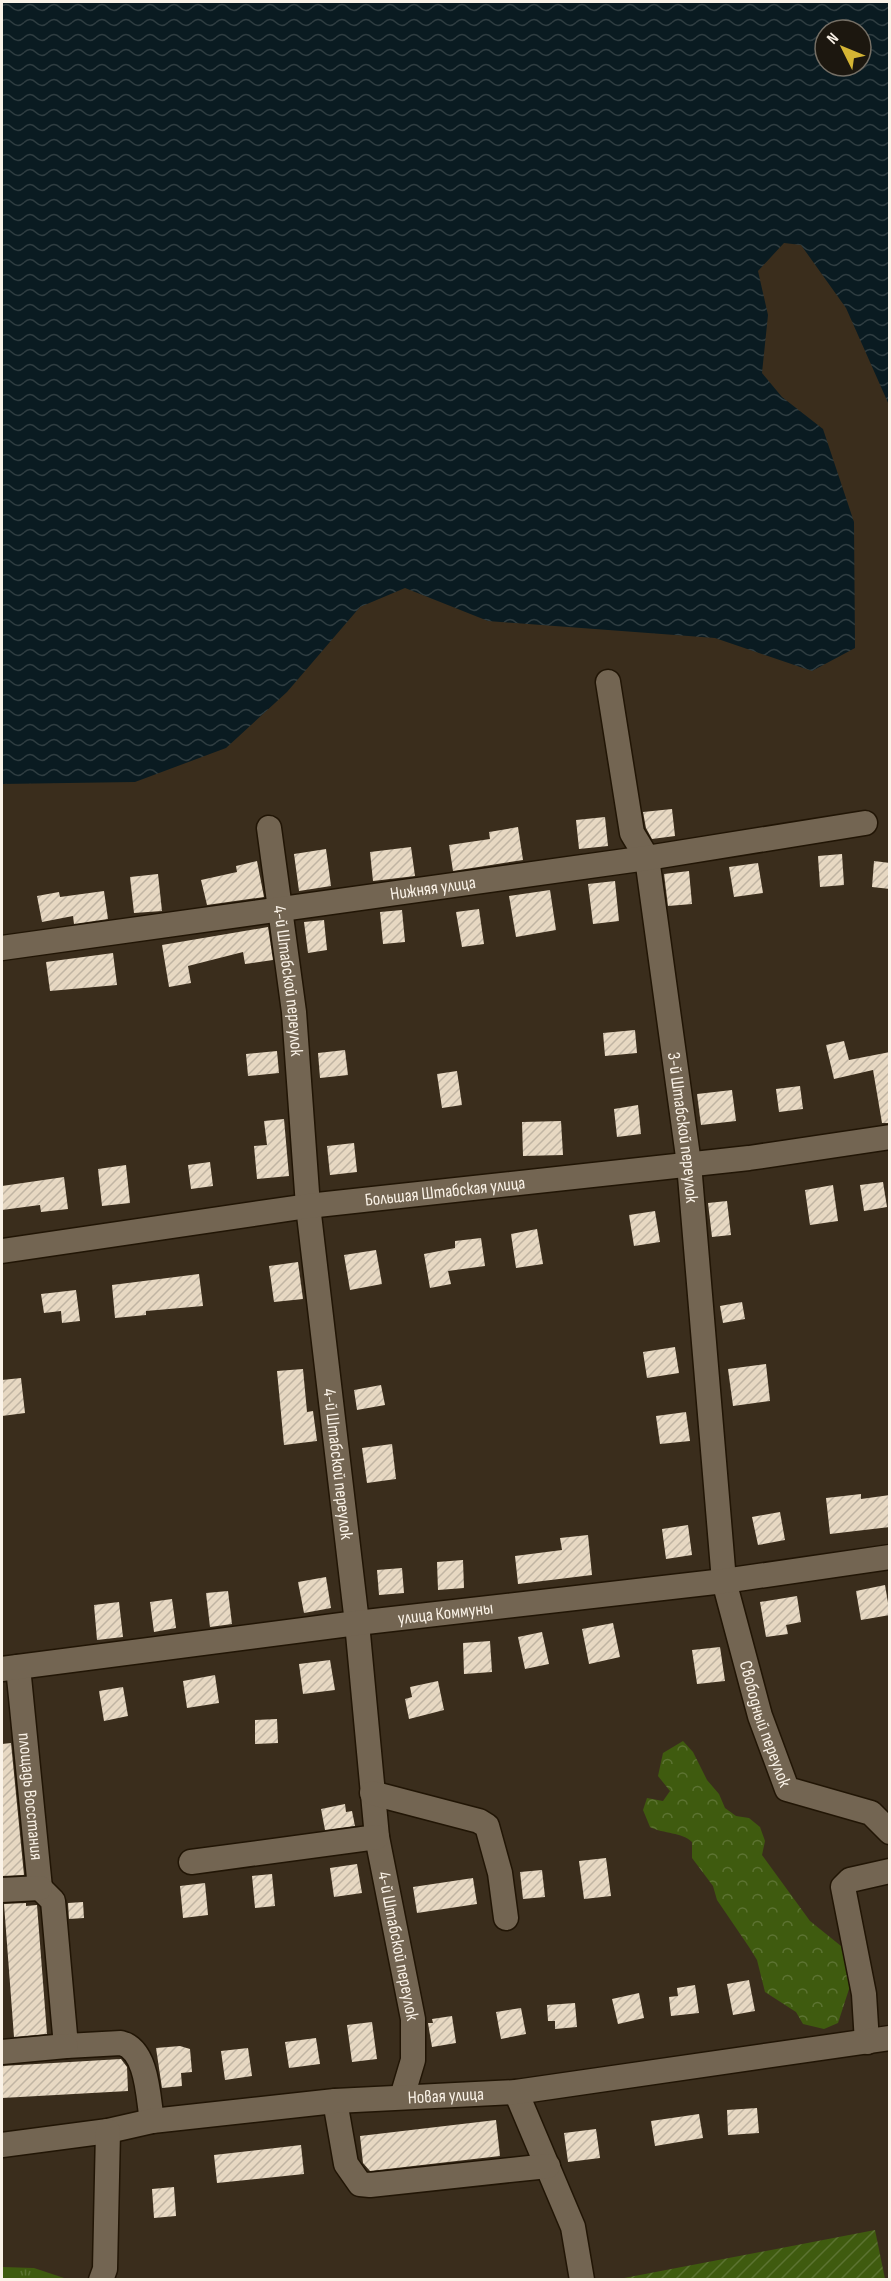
<svg xmlns="http://www.w3.org/2000/svg" width="891" height="2281" viewBox="0 0 891 2281" font-family="'Sofia Sans Condensed',sans-serif">
	<defs>
		<pattern id="forest-crowns" width="20" height="18" patternUnits="userSpaceOnUse" patternTransform="scale(1.5)"><rect width="20" height="18" fill="#3f5b0f"/><path d="M2 6a3 3 0 1 1 6 0M12 15a3 3 0 1 1 6 0" fill="none" stroke="#5c7332"/></pattern>
		<pattern id="park-tufts" width="24" height="20" patternUnits="userSpaceOnUse" patternTransform="scale(1.5)"><rect width="24" height="20" fill="#3f5b0f"/><path d="M3 7l-1-3M5 7V3M7 7l1-3M15 17l-1-3M17 17v-4M19 17l1-3" fill="none" stroke="#5c7332"/></pattern>
		<pattern id="garden-furrows" width="10" height="10" patternUnits="userSpaceOnUse" patternTransform="scale(1.5)"><rect width="10" height="10" fill="#3f5b0f"/><path d="M-1 1l2-2M0 10L10 0M9 11l2-2" fill="none" stroke="#5c7332"/></pattern>
		<pattern id="water-waves" width="16" height="10" patternUnits="userSpaceOnUse" patternTransform="scale(1.5)"><rect width="16" height="10" fill="#0a1b21"/><path d="M0 5q4-4 8 0t8 0" fill="none" stroke="#2f3d41"/></pattern>
		<pattern id="building-hatch" width="6" height="6" patternUnits="userSpaceOnUse" patternTransform="scale(1.5)"><rect width="6" height="6" fill="#e7d8c2"/><path d="M-1 1l2-2M0 6l6-6M5 7l2-2" fill="none" stroke="#c0b4a3"/></pattern>
	</defs>
	<rect width="100%" height="100%" fill="#3a2d1c"/>
	<!-- forest -->
	<path fill="url(#forest-crowns)" d="M683 1741 693 1752 707 1780 719 1794 725 1808 736 1816 749 1818 760 1827 765 1841 762 1855 810 1921 841 1946 851 1983 838 2023 824 2029 803 2024 796 2012 765 1992 757 1960 749 1947 717 1900 713 1886 692 1858V1842C682 1832 664 1834 650 1827L643 1810 647 1798 663 1801 670 1791 658 1776 663 1753Z"/>
	<!-- park -->
	<path fill="url(#park-tufts)" d="M2 2267 34 2268 67 2279H2Z"/>
	<!-- garden -->
	<path fill="url(#garden-furrows)" d="M875 2230 885 2279H619Z"/>
	<!-- water -->
	<path fill="url(#water-waves)" fill-rule="evenodd" d="M2 2H889V405L846 308 801 245 784 243 758 271 768 315 762 373 782 397 823 429 854 522 855 648 812 671 715 638 488 621 405 588 360 607 287 692 226 748 135 782 2 784ZM825 30H861V66H825Z"/>
	<!-- building -->
	<g fill="url(#building-hatch)">
		<path d="M672 809 675 836 652 839 646 828 643 812Z"/>
		<path d="M605 817 608 846 579 849 576 820Z"/>
		<path d="M518 827 523 860 453 871 449 845 490 839 489 832Z"/>
		<path d="M411 847 415 876 373 881 370 852Z"/>
		<path d="M326 849 331 886 299 891 294 854Z"/>
		<path d="M842 854 844 885 820 887 818 856Z"/>
		<path d="M257 861 264 897 207 905 201 880 237 872 236 866Z"/>
		<path d="M874 861 890 863V889L872 887Z"/>
		<path d="M758 863 763 893 734 897 729 867Z"/>
		<path d="M689 871 692 904 668 906 664 874Z"/>
		<path d="M158 874 162 911 134 913 130 877Z"/>
		<path d="M615 881 619 921 593 924 588 884Z"/>
		<path d="M550 890 556 930 516 937 509 896Z"/>
		<path d="M104 891 108 919 74 924 73 916 42 922 37 896 59 892 60 897Z"/>
		<path d="M479 909 484 944 462 947 456 912Z"/>
		<path d="M402 910 405 942 383 944 380 912Z"/>
		<path d="M324 920 327 950 308 953 304 922Z"/>
		<path d="M268 927 273 960 245 964 243 952 188 966 191 983 169 987 162 945Z"/>
		<path d="M113 953 117 985 50 991 46 962Z"/>
		<path d="M635 1030 637 1053 605 1056 603 1033Z"/>
		<path d="M844 1041 849 1060 890 1052V1123H882L873 1070 834 1079 826 1045Z"/>
		<path d="M345 1050 348 1075 320 1078 318 1053Z"/>
		<path d="M277 1051 279 1073 248 1076 246 1054Z"/>
		<path d="M457 1071 462 1105 442 1108 437 1074Z"/>
		<path d="M800 1086 803 1109 779 1112 776 1089Z"/>
		<path d="M732 1090 736 1121 701 1125 697 1094Z"/>
		<path d="M638 1105 641 1134 617 1137 614 1109Z"/>
		<path d="M284 1119 289 1176 257 1179 254 1146 267 1145 264 1121Z"/>
		<path d="M561 1121 563 1155 523 1156 522 1122Z"/>
		<path d="M354 1143 357 1172 330 1175 327 1146Z"/>
		<path d="M210 1162 213 1186 191 1189 188 1165Z"/>
		<path d="M126 1165 130 1203 102 1206 98 1169Z"/>
		<path d="M64 1177 68 1209 41 1212 40 1205 2 1210V1186Z"/>
		<path d="M883 1182 887 1207 864 1211 860 1185Z"/>
		<path d="M833 1185 838 1221 810 1225 805 1190Z"/>
		<path d="M727 1201 731 1235 712 1237 708 1203Z"/>
		<path d="M655 1211 660 1242 634 1246 629 1215Z"/>
		<path d="M537 1229 543 1264 516 1268 511 1234Z"/>
		<path d="M481 1238 485 1266 448 1271 451 1284 430 1288 424 1254 455 1248V1241Z"/>
		<path d="M376 1250 382 1284 350 1290 344 1255Z"/>
		<path d="M298 1262 303 1299 274 1302 269 1266Z"/>
		<path d="M199 1274 203 1306 146 1311V1315L115 1318 112 1285Z"/>
		<path d="M76 1290 80 1321 62 1323 61 1311 44 1313 41 1294Z"/>
		<path d="M742 1302 745 1319 723 1323 720 1306Z"/>
		<path d="M675 1347 679 1373 647 1378 643 1352Z"/>
		<path d="M766 1364 770 1401 733 1406 728 1369Z"/>
		<path d="M303 1369 307 1412 313 1411 317 1441 284 1445 277 1371Z"/>
		<path d="M21 1378 25 1413 2 1416V1380Z"/>
		<path d="M381 1385 385 1405 357 1410 354 1390Z"/>
		<path d="M686 1412 690 1441 660 1444 656 1416Z"/>
		<path d="M392 1444 396 1479 367 1483 362 1448Z"/>
		<path d="M861 1494V1499L890 1495V1527L830 1534 826 1498Z"/>
		<path d="M780 1512 785 1540 758 1545 752 1517Z"/>
		<path d="M688 1525 692 1555 666 1559 662 1529Z"/>
		<path d="M588 1535 592 1575 518 1584 515 1556 562 1550 560 1538Z"/>
		<path d="M463 1560 464 1588 438 1590 437 1562Z"/>
		<path d="M402 1568 404 1593 379 1595 377 1570Z"/>
		<path d="M326 1577 331 1608 304 1613 298 1582Z"/>
		<path d="M885 1585 890 1615 861 1620 856 1591Z"/>
		<path d="M228 1591 232 1624 210 1627 206 1593Z"/>
		<path d="M797 1596 801 1622 786 1625 788 1634 766 1637 760 1602Z"/>
		<path d="M172 1599 176 1628 154 1632 150 1602Z"/>
		<path d="M119 1602 123 1637 97 1640 94 1605Z"/>
		<path d="M613 1623 620 1657 589 1664 582 1629Z"/>
		<path d="M542 1632 549 1664 525 1669 518 1637Z"/>
		<path d="M490 1641 492 1672 464 1674 463 1643Z"/>
		<path d="M720 1647 725 1681 697 1684 692 1650Z"/>
		<path d="M330 1660 335 1690 303 1694 299 1664Z"/>
		<path d="M215 1675 219 1703 187 1708 183 1681Z"/>
		<path d="M438 1681 444 1710 409 1719 405 1699 412 1697 410 1687Z"/>
		<path d="M123 1687 128 1716 104 1721 99 1691Z"/>
		<path d="M277 1719 278 1743 255 1744V1720Z"/>
		<path d="M11 1743 24 1875 2 1876V1744Z"/>
		<path d="M345 1804 346 1812 352 1811 355 1826 325 1830 321 1809Z"/>
		<path d="M606 1858 611 1896 584 1899 579 1861Z"/>
		<path d="M357 1864 362 1893 334 1897 330 1868Z"/>
		<path d="M542 1870 545 1897 523 1899 520 1872Z"/>
		<path d="M272 1874 275 1906 255 1908 252 1876Z"/>
		<path d="M473 1878 477 1904 417 1913 413 1887Z"/>
		<path d="M205 1883 208 1915 183 1918 180 1886Z"/>
		<path d="M83 1902 84 1918 69 1919 68 1903Z"/>
		<path d="M26 1903V1906L37 1905 47 2034 14 2037 4 1904Z"/>
		<path d="M749 1980 755 2011 733 2015 727 1984Z"/>
		<path d="M695 1985 699 2013 671 2016 669 1997 678 1996 677 1988Z"/>
		<path d="M639 1993 644 2018 618 2024 612 1999Z"/>
		<path d="M575 2003 577 2027 555 2029V2021H548L547 2005Z"/>
		<path d="M521 2008 526 2034 501 2039 496 2012Z"/>
		<path d="M452 2016 456 2043 432 2047 428 2023H433L432 2019Z"/>
		<path d="M372 2022 377 2059 352 2062 347 2025Z"/>
		<path d="M316 2038 320 2064 289 2068 285 2042Z"/>
		<path d="M180 2046 190 2049 192 2072 181 2073 182 2086 162 2088 156 2048Z"/>
		<path d="M248 2048 252 2076 225 2080 221 2051Z"/>
		<path d="M121 2059 127 2067 128 2091 2 2098V2066Z"/>
		<path d="M757 2108 759 2133 728 2135 727 2110Z"/>
		<path d="M699 2114 703 2138 655 2146 651 2121Z"/>
		<path d="M496 2120 500 2156 370 2171 363 2163 360 2136Z"/>
		<path d="M596 2129 600 2158 568 2162 564 2133Z"/>
		<path d="M301 2145 304 2174 217 2183 214 2155Z"/>
		<path d="M174 2187 176 2216 154 2218 152 2189Z"/>
	</g>
	<g fill="none" stroke-linecap="round" stroke-linejoin="round">
		<!-- minor casing -->
		<g stroke="#211505" stroke-width="27">
			<g id="minor">
				<path id="s1" d="M608 682 632 833 647 858 689 1164 724 1581 760 1716 787 1789 871 1813 890 1832"/>
				<path id="s2" d="M269 828 294 1012 308 1206 357 1623 377 1837 413 2019V2060L402 2097"/>
				<path id="s3" d="M2 948 647 858 865 823"/>
				<path id="s4" d="M2 1251 308 1206 749 1158 890 1137"/>
				<path id="s5" d="M18 1667 40 1888"/>
				<path id="s6" d="M2 1669 357 1623 724 1581 890 1557"/>
				<path d="M372 1793 479 1821 487 1826 500 1873 506 1918"/>
				<path d="M191 1862 377 1837"/>
				<path d="M40 1888 53 1901 66 2046 121 2043C148 2050 148 2098 152 2121"/>
				<path d="M2 1890 40 1888"/>
				<path d="M867 2042 864 1994 843 1887 850 1880 890 1871"/>
				<path d="M2 2052 66 2046"/>
				<path d="M516 2092 573 2227 582 2280"/>
				<path d="M335 2101 346 2164 360 2184 370 2185 548 2166"/>
				<path id="s7" d="M2 2145 108 2131 152 2121 335 2101 516 2092 890 2038"/>
				<path d="M101 2280 105 2269 108 2131"/>
			</g>
		</g>
		<!-- minor -->
		<use href="#minor" stroke="#736552" stroke-width="24"/>
	</g>
	<g text-anchor="middle" stroke-width="6" stroke-linejoin="round" paint-order="stroke">
		<!-- street labels -->
		<g font-size="18" fill="#faf2e7" stroke="#1c170f">
			<text dy="6" stroke="none"><textPath href="#s3" startOffset="435">Нижняя улица</textPath></text>
			<text dy="6" stroke="none"><textPath href="#s2" startOffset="154">4-й Штабской переулок</textPath></text>
			<text dy="6" stroke="none"><textPath href="#s1" startOffset="454">3-й Штабской переулок</textPath></text>
			<text dy="6" stroke="none"><textPath href="#s4" startOffset="447">Большая Штабская улица</textPath></text>
			<text dy="6" stroke="none"><textPath href="#s2" startOffset="640">4-й Штабской переулок</textPath></text>
			<text dy="6" stroke="none"><textPath href="#s6" startOffset="447">улица Коммуны</textPath></text>
			<text dy="6" stroke="none"><textPath href="#s1" startOffset="1058">Свободный переулок</textPath></text>
			<text dy="6" stroke="none"><textPath href="#s5" startOffset="130">площадь Восстания</textPath></text>
			<text dy="6" stroke="none"><textPath href="#s2" startOffset="1126">4-й Штабской переулок</textPath></text>
			<text dy="6" stroke="none"><textPath href="#s7" startOffset="447">Новая улица</textPath></text>
		</g>
	</g>
	<!-- border -->
	<rect width="891" height="2281" fill="none" stroke="#faf2e7" stroke-width="6"/>
	<!-- north arrow -->
	<g transform="translate(843 48) rotate(313)"><circle r="28" fill="#1c170f" stroke="#756f65" stroke-width="1.5"/>
	<path d="M0-4.5L10 22L0 15L-10 22Z" fill="#d5b534"/>
	<text y="-9" font-size="16" font-weight="bold" text-anchor="middle" fill="#faf2e7">N</text>
	</g>
</svg>
